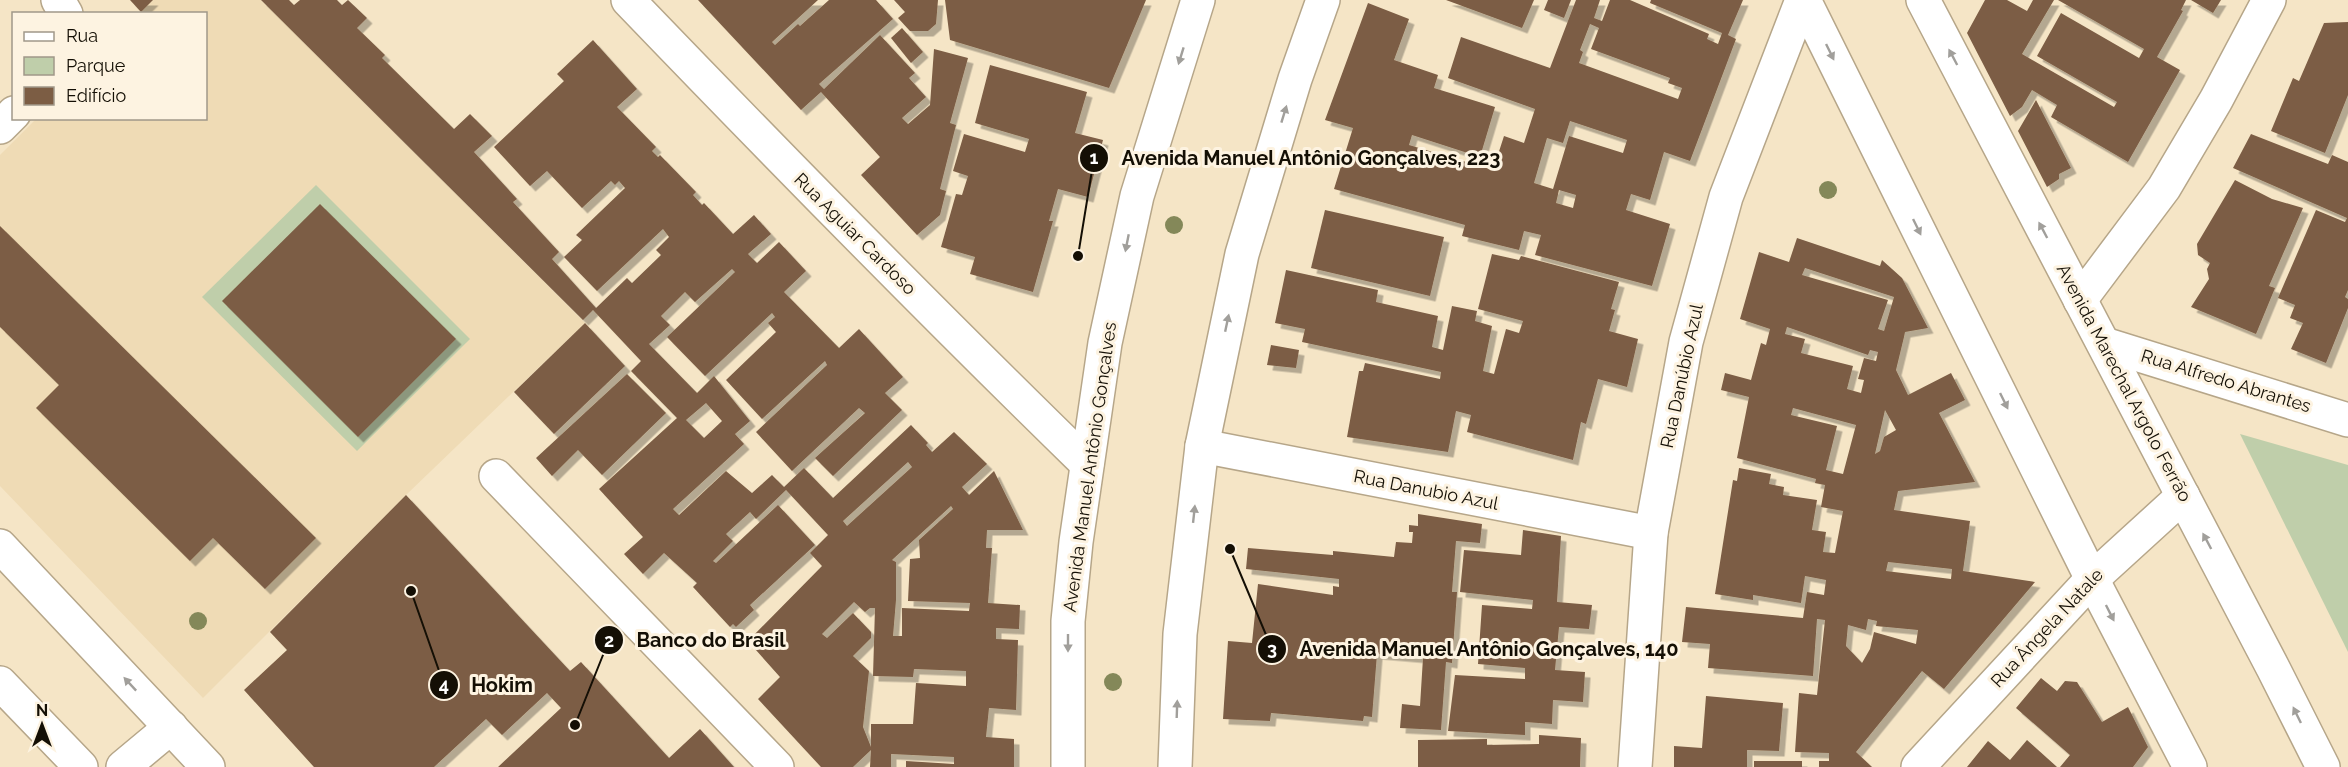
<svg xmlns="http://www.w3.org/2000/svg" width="2348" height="767" viewBox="0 0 2348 767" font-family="Raleway,sans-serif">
	<defs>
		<filter id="shadow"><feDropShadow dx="5.5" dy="5.5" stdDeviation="0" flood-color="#0004"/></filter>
	</defs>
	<rect width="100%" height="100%" fill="#f5e5c6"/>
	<!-- built -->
	<path fill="#efdbb5" d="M153 0H261L585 323 406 495 203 698 0 486V155L36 119 206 118V14L140 13Z"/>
	<!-- green -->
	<g fill="#bfceaa">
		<path d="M316 185 470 339 357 451 202 297Z"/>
		<path d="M2240 434 2348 465V652Z"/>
	</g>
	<!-- building -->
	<g fill="#7c5d44" fill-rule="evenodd" filter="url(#shadow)">
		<path d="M130 0H153L141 12Z"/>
		<path d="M261 0H289L294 5 300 0H337L342 5 348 0 367 18 357 28 385 55 382 58 454 129 470 114 492 136 474 152 517 199 513 202 559 252 552 259 596 308 627 278 632 283 661 255 656 250 669 237 663 229 597 291 564 257 582 240 576 235 625 188 619 181 615 185 611 181 582 208 547 171 530 186 494 147 564 81 557 74 593 40 637 89 617 107 656 147 652 151 658 157 660 155 696 192 693 195 702 205 704 203 733 234 754 215 771 234 748 254 757 263 779 242 806 271 784 292 839 348 859 329 903 377 885 393 902 410 833 476 815 458 865 413 859 408 792 471 756 432 827 365 825 361 762 419 726 380 776 332 768 323 775 317 772 313 705 376 667 337 735 272 732 269 695 302 685 292 661 316 670 325 649 344 697 393 714 376 750 421 735 434 744 444 673 509 679 515 726 471 752 493 772 475 784 487 804 468 833 498 911 425 928 443 926 445 932 452 954 432 987 464 962 487 969 495 994 471 1023 530H987L986 548H992L988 603 1020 605 1019 629 996 628V639L1018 640 1016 710 989 708 986 737 1014 739V767H906V761L954 764V757L891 754V767H870L871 750 853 767H821L758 699 780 677 748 641 822 566 810 553 828 535 786 490 756 519 750 512 726 534 733 541 713 561 716 563 778 505 815 545 750 605 754 610 736 627 733 624 730 627 693 587 697 583 664 553 643 574 624 554 643 537 599 489 677 418 631 371 641 361 593 310 583 320ZM706 403 722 421 704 438 686 420ZM908 462 912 467 847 526 843 521ZM951 506 953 509 919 540 920 558 910 559 908 601 970 603 969 611 902 608V636H893L896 600V562L892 560ZM854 602 865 612 870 608H875L873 676 913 677 914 669 966 671V686L916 683 913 724H871V747L863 727 869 671 853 656 871 638V632L853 613 827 638 822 634Z"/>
		<path d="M698 0H818L772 42 775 45 798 24 800 26 829 0H876L893 19 819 84 824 89 880 35 915 73 909 78 926 97 902 118 908 124 930 105 934 49 968 58 950 123 956 125 940 189 946 191 940 215 917 235 861 175 880 157 821 92 801 110Z"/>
		<path d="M894 0H938L936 24 928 31H910L898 18 905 12Z"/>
		<path d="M945 0H1146L1109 88 950 40Z"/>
		<path d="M1446 0H1534L1522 28Z"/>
		<path d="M1548 0H1571L1564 18 1544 10Z"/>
		<path d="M1576 0H1600L1594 18 1602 21 1610 0H1630L1709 34 1707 39 1718 44 1722 33 1650 3 1651 0H1743L1728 35 1736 39 1690 161 1664 152 1650 200 1631 194 1626 210 1670 224 1652 286 1535 255 1541 235 1524 231 1519 250 1462 236 1465 225 1334 189 1353 128 1325 120 1368 3 1409 19 1394 60 1438 75 1434 88 1495 107 1480 157 1412 135 1409 145 1493 170 1504 136 1524 143 1535 109 1448 78 1461 37 1550 68ZM1590 24 1599 28 1591 49 1670 78 1668 83 1682 88 1678 99 1579 63 1583 52 1580 50ZM1570 121 1627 140 1623 153 1569 136 1553 189 1534 183 1547 138 1563 143ZM1559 190 1576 195 1573 208 1556 203Z"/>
		<path d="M1985 0H2007L2027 11 2033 0H2054L2022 54 2114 107 2117 102 2037 56 2061 13 2139 58 2144 49 2058 0H2186L2181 10 2183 11 2157 57 2180 70 2128 162 2051 117 2057 105 2032 90 2022 107 2010 116 1967 33Z"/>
		<path d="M2191 0H2221L2213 13Z"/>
		<path d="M2348 22V95L2325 153 2271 131 2293 78 2299 81 2324 23Z"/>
		<path d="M902 28 923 52 911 63 891 38Z"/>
		<path d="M990 65 1087 92 1075 133 1103 140 1088 197 1058 189 1049 221H1053L1033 292 970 274 975 257 941 247 956 194 962 195 968 176 953 171 964 134 1025 152 1029 139 975 123Z"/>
		<path d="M2036 100 2071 168 2059 174V179L2047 187 2018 131Z"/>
		<path d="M2251 134 2328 164 2332 155 2348 162V290L2345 297 2348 299V308L2326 363 2291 349 2303 323 2290 318 2295 305 2278 298 2316 210 2345 222 2347 218 2233 168Z"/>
		<path d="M2235 180 2272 199 2303 208 2269 286 2275 288 2256 334 2191 307 2209 279 2207 269 2210 263 2198 255 2197 244Z"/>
		<path d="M320 204 456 339 358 437 222 301Z"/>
		<path d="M1325 210 1444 237 1430 296 1311 268Z"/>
		<path d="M0 226 316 538 265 589 213 538 190 561 36 408 59 385 0 327Z"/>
		<path d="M1797 238 1880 266 1882 260 1902 278 1928 328 1905 332 1904 337 1896 370 1908 395 1951 373 1965 400 1939 413 1975 482 1898 491 1894 510 1970 521 1963 571 2035 582 1944 689 1922 671 1856 752 1872 767H1819V761H1829V753L1795 752 1799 693 1817 695 1825 620 1817 619 1813 676 1708 668 1710 644 1682 642 1686 607 1803 618 1807 592 1824 595 1826 580 1805 576 1801 603 1753 595V600L1715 594 1733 480 1737 481 1739 468 1771 474 1769 484 1784 487 1783 495 1817 500 1812 530 1826 532 1823 552 1835 553 1843 511 1821 507 1825 485 1815 483 1816 479 1737 458 1749 397 1721 390 1725 373 1751 380 1761 343 1766 345 1770 329 1740 319 1759 252 1789 262ZM1805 268 1894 297 1884 331 1878 329 1888 300 1802 275ZM1787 327 1868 355 1870 350 1878 352 1876 361 1864 358 1858 379 1864 380 1861 393 1847 389 1853 366 1801 353 1805 339 1785 334ZM1793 408 1856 425 1843 474 1826 470 1837 426 1791 415ZM1885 410 1896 430 1884 437 1880 451 1875 454ZM1888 562 1952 569 1951 579 1886 571ZM1868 619 1877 621 1876 626 1918 630 1916 644 1874 632 1870 649 1862 663 1846 646 1848 625 1866 630Z"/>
		<path d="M1492 254 1519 260 1521 256 1619 282 1611 309 1615 310 1609 331 1638 339 1627 387 1598 379 1586 424 1581 422 1573 460 1467 432 1471 415 1456 411 1448 452 1347 437 1359 371H1363L1365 363 1440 379 1441 372 1302 342 1305 329 1275 323 1286 270 1378 290 1376 302 1438 316 1432 347 1443 350 1452 306 1477 311 1475 321 1492 326 1483 371 1494 374 1506 329 1519 333 1523 321 1478 309Z"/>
		<path d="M585 323 625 366 554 434 514 392Z"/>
		<path d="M1271 345 1299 350 1296 368 1267 365Z"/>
		<path d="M627 374 666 413 602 475 578 450 552 476 536 458Z"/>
		<path d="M406 495 570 671 581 662 669 758 700 729 734 767H498L561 708 547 693 502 735 486 719 434 767H314L244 690 287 650 270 632Z"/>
		<path d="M1418 514 1482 524 1480 543 1456 541 1452 592H1457L1452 663 1446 662 1441 730 1400 728 1402 704 1420 706 1423 658 1377 654 1372 717 1364 716 1363 721 1271 713 1270 721 1223 719 1228 641 1252 643 1258 584 1333 595V586L1339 587V579L1246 569 1248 548 1333 555V551L1394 557 1396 542 1412 543 1413 532H1409V525L1418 526Z"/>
		<path d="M1523 530 1561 536 1557 602 1592 605 1589 629 1559 627 1555 670 1585 672 1583 702 1553 700 1552 724 1525 722V735L1448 731 1455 675 1525 679V668L1478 664 1482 605 1532 609 1533 600 1460 592 1464 550 1521 555Z"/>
		<path d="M2041 678 2057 691 2065 681 2077 682 2102 722 2128 707 2148 747 2133 767H2060L2070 755 2016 708Z"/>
		<path d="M1706 696 1783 703 1779 751 1747 750V767H1674V746L1702 748Z"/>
		<path d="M1539 735 1581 738 1580 767H1418V740L1487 739V745L1539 744Z"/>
		<path d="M2027 740 2057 767H1967L1988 741 2010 760Z"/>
		<rect x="1754" y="761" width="48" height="6"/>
	</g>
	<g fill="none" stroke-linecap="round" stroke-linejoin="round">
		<!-- street casing -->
		<g stroke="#b6a689" stroke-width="36">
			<g id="street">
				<path d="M58 0 66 14"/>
				<path d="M628 0C779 157 931 312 1087 464"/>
				<path d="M1804 0 2092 579 2190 767"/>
				<path d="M1923 0 2273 668 2323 767"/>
				<path d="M0 127 14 113"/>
				<path d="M2080 300 2164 188 2216 100 2269 0"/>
				<path d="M2104 344 2348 420"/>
				<path d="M1202 446 1651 533"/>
				<path d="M496 476 777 767"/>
				<path d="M1635 767 1651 533 1686 342 1726 197 1802 0"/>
				<path d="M1918 767 2092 579 2183 496"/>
			</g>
		</g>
		<!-- secondary casing -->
		<g stroke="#b6a689" stroke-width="36">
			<g id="secondary">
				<path d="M0 546 208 767"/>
				<path d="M0 683 81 767"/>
				<path d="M123 767 171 727"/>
				<path d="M1068 767V621L1076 542 1105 343 1137 196 1198 0"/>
				<path d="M1175 767 1180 634 1202 446 1242 254 1295 79 1323 0"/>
			</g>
		</g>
		<!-- street -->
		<use href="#street" stroke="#fff" stroke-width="33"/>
		<!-- secondary -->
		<use href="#secondary" stroke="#fff" stroke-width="33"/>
	</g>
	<!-- trees -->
	<g fill="#848859">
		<circle cx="1828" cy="190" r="9"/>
		<circle cx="1174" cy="225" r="9"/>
		<circle cx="198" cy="621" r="9"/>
		<circle cx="1113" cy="682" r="9"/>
	</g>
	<!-- one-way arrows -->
	<defs><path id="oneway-solid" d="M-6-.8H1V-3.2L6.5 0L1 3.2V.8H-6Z" transform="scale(1.5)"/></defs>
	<g fill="#a19f9b">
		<use href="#oneway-solid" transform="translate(1830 52) rotate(64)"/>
		<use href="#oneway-solid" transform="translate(1181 56) rotate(107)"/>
		<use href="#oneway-solid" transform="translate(1953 57) rotate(-118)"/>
		<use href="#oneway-solid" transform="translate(1284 114) rotate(-73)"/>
		<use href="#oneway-solid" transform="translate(1917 227) rotate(64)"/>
		<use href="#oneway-solid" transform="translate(2043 230) rotate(-118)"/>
		<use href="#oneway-solid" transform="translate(1127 243) rotate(101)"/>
		<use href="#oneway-solid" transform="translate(1227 323) rotate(-78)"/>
		<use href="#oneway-solid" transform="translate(2004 401) rotate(64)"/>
		<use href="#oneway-solid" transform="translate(1194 514) rotate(-84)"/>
		<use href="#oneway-solid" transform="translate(2207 541) rotate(-118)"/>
		<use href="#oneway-solid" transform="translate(2110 613) rotate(63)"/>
		<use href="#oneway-solid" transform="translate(1068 643) rotate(90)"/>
		<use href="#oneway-solid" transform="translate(130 684) rotate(-133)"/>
		<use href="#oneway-solid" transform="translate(1177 709) rotate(-88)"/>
		<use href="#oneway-solid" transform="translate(2297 715) rotate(-116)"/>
	</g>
	<g text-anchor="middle" stroke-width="6" stroke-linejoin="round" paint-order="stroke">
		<!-- street labels -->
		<g font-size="18" fill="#140f05" stroke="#fdf3e1">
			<text transform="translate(855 234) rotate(45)" y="6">Rua Aguiar Cardoso</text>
			<text transform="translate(1682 376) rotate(-78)" y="6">Rua Danúbio Azul</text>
			<text transform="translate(2226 381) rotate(17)" y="6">Rua Alfredo Abrantes</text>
			<text transform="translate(2124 383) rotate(62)" y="6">Avenida Marechal Argolo Ferrão</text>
			<text transform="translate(1090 467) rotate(-82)" y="6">Avenida Manuel Antônio Gonçalves</text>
			<text transform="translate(1426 490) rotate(11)" y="6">Rua Danubio Azul</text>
			<text transform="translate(2047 628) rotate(-47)" y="6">Rua Ângela Natale</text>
		</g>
	</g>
	<!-- callouts -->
	<path fill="none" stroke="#140f05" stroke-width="2" d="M1078 256L1094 158M575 725L609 640M1230 549L1272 649M411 591L444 685"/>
	<g fill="#140f05" stroke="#fdf3e1" stroke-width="2">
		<circle cx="1078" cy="256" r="6"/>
		<circle cx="575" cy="725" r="6"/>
		<circle cx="1230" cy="549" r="6"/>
		<circle cx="411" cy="591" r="6"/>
		<circle cx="1094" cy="158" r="15"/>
		<circle cx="609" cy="640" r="15"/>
		<circle cx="1272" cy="649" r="15"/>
		<circle cx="444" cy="685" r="15"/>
	</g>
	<g font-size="18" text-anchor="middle" font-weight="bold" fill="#fff">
		<text x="1094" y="164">1</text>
		<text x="609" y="647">2</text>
		<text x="1272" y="655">3</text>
		<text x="444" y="691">4</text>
	</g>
	<g font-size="20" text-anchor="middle" font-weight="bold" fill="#140f05" stroke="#fdf3e1" stroke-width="6" stroke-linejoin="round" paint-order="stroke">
		<text x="1311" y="165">Avenida Manuel Antônio Gonçalves, 223</text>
		<text x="711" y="647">Banco do Brasil</text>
		<text x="1489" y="656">Avenida Manuel Antônio Gonçalves, 140</text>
		<text x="502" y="692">Hokim</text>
	</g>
	<!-- legend -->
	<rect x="12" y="12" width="195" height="108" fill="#fdf3e1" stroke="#a09889" stroke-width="1.5"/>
	<rect x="24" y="32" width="30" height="9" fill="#ffffff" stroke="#a09889" stroke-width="1.5"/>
	<text x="66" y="42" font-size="18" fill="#140f05">Rua</text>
	<rect x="24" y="57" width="30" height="18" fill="#bfceaa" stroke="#a09889" stroke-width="1.5"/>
	<text x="66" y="72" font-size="18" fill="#140f05">Parque</text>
	<rect x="24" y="87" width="30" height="18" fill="#7c5d44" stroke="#a09889" stroke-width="1.5"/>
	<text x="66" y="102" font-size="18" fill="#140f05">Edifício</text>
	<!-- north arrow -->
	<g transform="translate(42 725)" stroke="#fdf3e1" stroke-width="4.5" paint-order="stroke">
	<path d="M0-4.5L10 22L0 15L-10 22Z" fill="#140f05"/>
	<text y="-9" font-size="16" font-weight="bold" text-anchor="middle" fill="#140f05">N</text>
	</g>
</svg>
